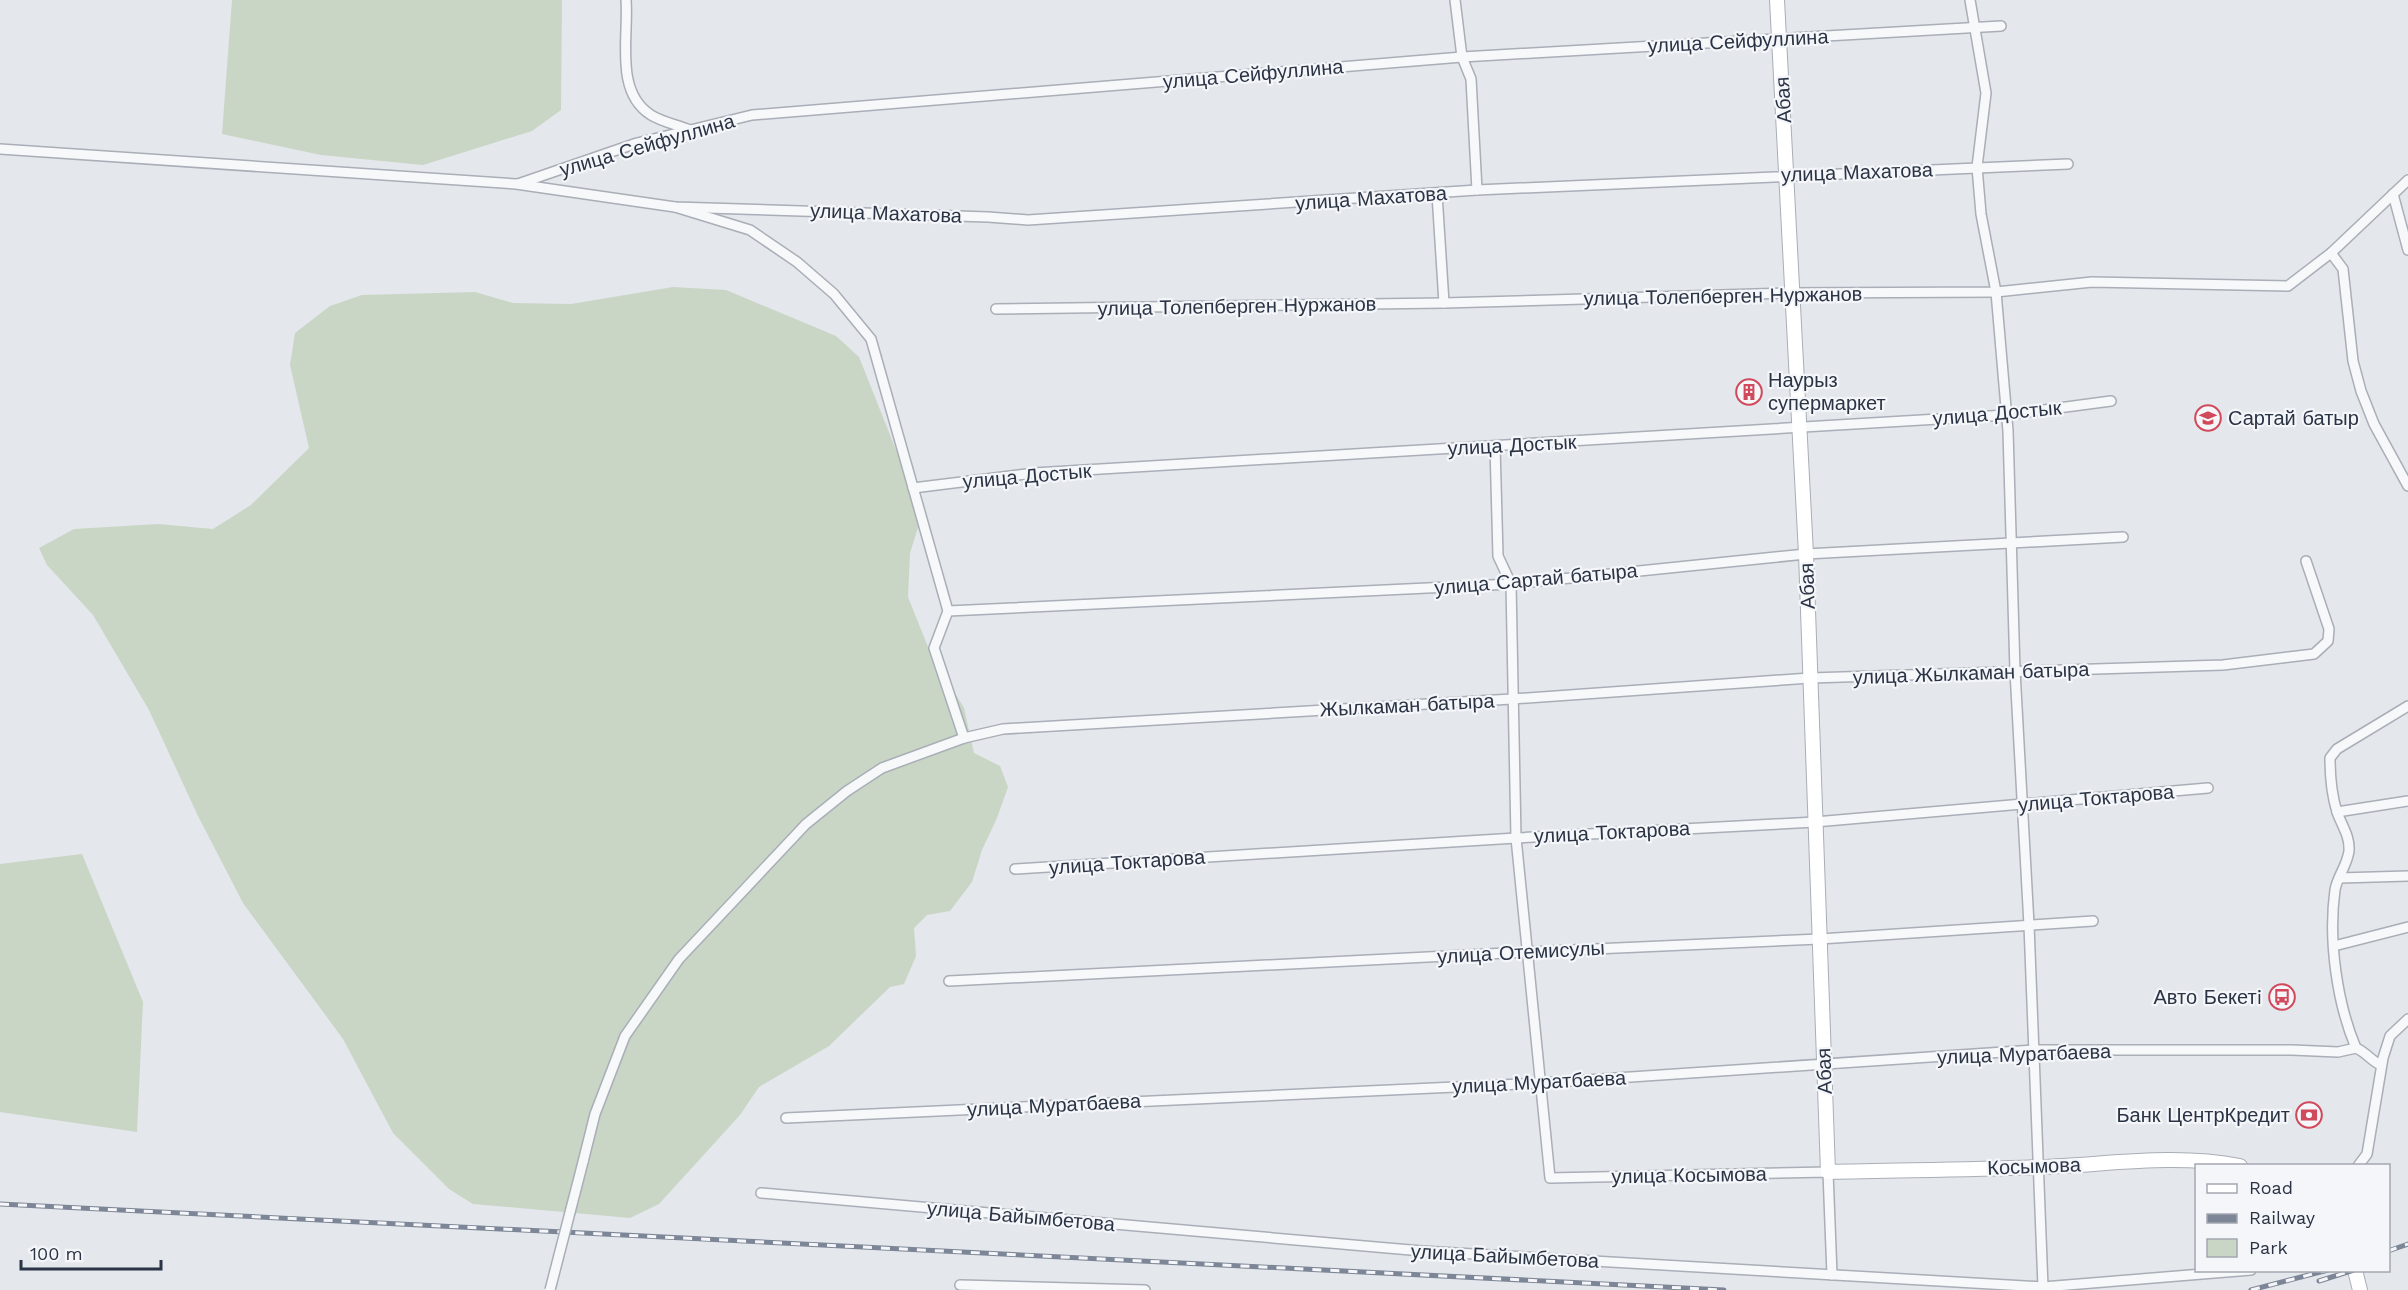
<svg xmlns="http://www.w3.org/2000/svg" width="2408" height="1290" viewBox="0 0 2408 1290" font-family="'Work Sans',sans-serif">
	<rect width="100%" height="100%" fill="#e4e7ec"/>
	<!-- green -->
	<g fill="#c9d6c5">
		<path d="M232 0H562L561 110 532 131 423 165 321 155 222 134Z"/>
		<path d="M673 287 726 290 836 336 859 357 922 515 910 553 908 597 930 652 964 708 974 753 1000 766 1008 787 997 818 982 850 972 882 950 911 927 915 914 928 916 956 904 984 890 987 829 1046 759 1087 740 1115 659 1204 630 1218 473 1204 449 1189 393 1133 343 1039 243 903 198 816 149 710 93 615 47 565 39 548 74 529 158 524 213 529 251 505 309 448 290 365 295 333 330 306 362 295 475 292 513 303 571 304Z"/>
		<path d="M82 854 143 1002 137 1132 0 1112V864Z"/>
	</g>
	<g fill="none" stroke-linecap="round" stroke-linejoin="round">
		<!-- street casing -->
		<g stroke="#a9aeb7" stroke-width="12">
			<g id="street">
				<path d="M626 0C629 36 614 92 651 115 662 122 678 125 690 130"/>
				<path d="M1455 0 1462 57 1471 79 1477 190"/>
				<path d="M1970 0 1986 93 1977 167 1981 214 1996 292 2008 431 2015 671 2029 925 2043 1287"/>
				<path d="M0 149 516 184 675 207 988 217 1028 220 1477 190 2068 164"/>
				<path d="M518 184 637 143 752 115 1462 57 2001 26"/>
				<path d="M1437 194 1444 303"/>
				<path d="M2393 194 2408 250"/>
				<path d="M675 207 750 230 797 262 834 294 871 339 948 611 934 648 964 738 1003 729 1512 699 1810 678 2223 665 2314 654 2328 641 2329 629 2306 561"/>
				<path d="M2331 253 2343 269 2353 361 2361 391 2374 424 2408 486"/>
				<path d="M996 309 1444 303 1792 293 1996 292 2092 282 2288 286 2331 253 2408 180"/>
				<path d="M1495 446 1498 556 1511 584 1516 838 1550 1178 1828 1172 1832 1275"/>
				<path d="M913 488 1034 473 2006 415 2111 401"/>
				<path d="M948 611 1511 584 1806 554 2123 537"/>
				<path d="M2337 812 2408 801"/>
				<path d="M1015 869 1516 838 1815 822 2208 788"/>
				<path d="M2340 878 2408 876"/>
				<path d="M2334 946 2408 927"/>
				<path d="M949 981 1527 952 1820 939 2093 921"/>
				<path d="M2356 1048C2366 1052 2371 1061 2381 1065"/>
				<path d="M786 1118 1541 1083 2034 1050H2292L2338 1052 2356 1048C2337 1003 2328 940 2335 890 2337 877 2347 866 2349 851 2350 836 2342 826 2337 812 2332 796 2330 775 2330 758L2337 749 2408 706"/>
				<path d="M583 1162 595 1114 625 1036 679 959 806 824 847 791 882 768 964 738"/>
				<path d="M2358 1166 2367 1154 2383 1058 2390 1036 2408 1019"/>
				<path d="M761 1193 1422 1251 2043 1287 2251 1270"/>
				<path d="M960 1285 1145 1290"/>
			</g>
		</g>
		<!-- secondary casing -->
		<g stroke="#a9aeb7" stroke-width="16">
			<g id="secondary">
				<path d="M1777 0 1806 554 1828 1172C1898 1170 1969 1170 2039 1167 2106 1165 2173 1153 2240 1166"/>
				<path d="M2355 1270 2360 1290"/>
			</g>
		</g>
		<!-- street -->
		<use href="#street" stroke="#f7f8fa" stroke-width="9"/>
		<!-- secondary -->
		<use href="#secondary" stroke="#fff" stroke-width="14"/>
		<!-- rail casing -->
		<g stroke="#7d8696" stroke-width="5">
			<g id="rail">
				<path d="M0 1204 1724 1290"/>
				<path d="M2388 1251 2408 1244"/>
				<path d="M2319 1281 2354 1270"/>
				<path d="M2251 1290 2328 1270"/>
			</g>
		</g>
		<!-- rail -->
		<use href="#rail" stroke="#f4f6f9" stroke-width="3" stroke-dasharray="9" stroke-linecap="butt"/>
		<!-- street-bridge casing -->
		<g stroke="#a9aeb7" stroke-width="12" stroke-linecap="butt">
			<path id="street-bridge" d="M550 1290 583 1162"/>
		</g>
		<!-- street-bridge -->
		<use href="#street-bridge" stroke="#f7f8fa" stroke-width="9"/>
	</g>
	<!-- icons -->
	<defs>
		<g id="building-ring" transform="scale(1.35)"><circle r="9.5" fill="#f4f6f9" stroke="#d1495b" stroke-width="1.5"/><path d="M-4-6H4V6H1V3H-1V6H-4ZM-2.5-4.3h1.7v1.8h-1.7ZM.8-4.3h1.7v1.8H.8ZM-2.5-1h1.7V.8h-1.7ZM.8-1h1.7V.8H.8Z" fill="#d1495b"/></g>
		<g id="school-ring" transform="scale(1.35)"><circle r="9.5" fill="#f4f6f9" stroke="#d1495b" stroke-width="1.5"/><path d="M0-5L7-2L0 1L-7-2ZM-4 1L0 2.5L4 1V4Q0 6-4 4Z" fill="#d1495b"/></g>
		<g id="bus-ring" transform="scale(1.35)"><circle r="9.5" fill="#f4f6f9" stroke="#d1495b" stroke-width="1.5"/><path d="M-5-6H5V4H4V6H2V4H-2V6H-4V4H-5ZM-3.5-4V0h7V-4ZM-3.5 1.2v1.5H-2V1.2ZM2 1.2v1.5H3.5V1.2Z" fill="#d1495b"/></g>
		<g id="bank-ring" transform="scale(1.35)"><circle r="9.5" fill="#f4f6f9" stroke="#d1495b" stroke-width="1.5"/><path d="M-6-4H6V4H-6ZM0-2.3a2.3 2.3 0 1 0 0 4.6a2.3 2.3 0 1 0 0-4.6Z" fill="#d1495b"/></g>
	</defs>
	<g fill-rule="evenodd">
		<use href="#building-ring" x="1749" y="392"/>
		<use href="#school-ring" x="2208" y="418"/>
		<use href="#bus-ring" x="2282" y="997"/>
		<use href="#bank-ring" x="2309" y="1115"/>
	</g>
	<g text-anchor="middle" stroke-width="4.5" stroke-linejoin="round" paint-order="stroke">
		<!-- street labels -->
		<g font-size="20" fill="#2b3445" stroke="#f4f6f9">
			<text transform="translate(1738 41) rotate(-3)" y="7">улица Сейфуллина</text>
			<text transform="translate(1253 74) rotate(-5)" y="7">улица Сейфуллина</text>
			<text transform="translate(1783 100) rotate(-93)" y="7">Абая</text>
			<text transform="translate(647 145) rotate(-16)" y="7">улица Сейфуллина</text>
			<text transform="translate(1857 172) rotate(-2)" y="7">улица Махатова</text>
			<text transform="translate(1371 198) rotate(-4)" y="7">улица Махатова</text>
			<text transform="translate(886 213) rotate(2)" y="7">улица Махатова</text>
			<text transform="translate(1723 296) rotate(-1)" y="7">улица Толепберген Нуржанов</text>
			<text transform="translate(1237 306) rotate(-1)" y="7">улица Толепберген Нуржанов</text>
			<text transform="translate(1997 413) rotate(-5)" y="7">улица Достык</text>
			<text transform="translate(1512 445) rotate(-3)" y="7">улица Достык</text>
			<text transform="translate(1027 476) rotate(-5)" y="7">улица Достык</text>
			<text transform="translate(1536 579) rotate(-5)" y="7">улица Сартай батыра</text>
			<text transform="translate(1807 586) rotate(-92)" y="7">Абая</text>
			<text transform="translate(1971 673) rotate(-2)" y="7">улица Жылкаман батыра</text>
			<text transform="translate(1407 705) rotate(-3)" y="7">Жылкаман батыра</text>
			<text transform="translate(2096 798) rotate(-5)" y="7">улица Токтарова</text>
			<text transform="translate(1612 832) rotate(-3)" y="7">улица Токтарова</text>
			<text transform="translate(1127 862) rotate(-4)" y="7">улица Токтарова</text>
			<text transform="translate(1521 952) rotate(-3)" y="7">улица Отемисулы</text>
			<text transform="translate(2024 1054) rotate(-2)" y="7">улица Муратбаева</text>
			<text transform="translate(1824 1071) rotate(-92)" y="7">Абая</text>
			<text transform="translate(1539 1082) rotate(-3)" y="7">улица Муратбаева</text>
			<text transform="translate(1054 1105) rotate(-3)" y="7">улица Муратбаева</text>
			<text transform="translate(2034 1166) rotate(-2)" y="7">Косымова</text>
			<text transform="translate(1689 1175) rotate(-1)" y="7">улица Косымова</text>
			<text transform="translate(1021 1216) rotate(5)" y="7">улица Байымбетова</text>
			<text transform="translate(1505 1256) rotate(3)" y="7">улица Байымбетова</text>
		</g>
		<!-- poi labels -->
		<g font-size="20" fill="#2b3445" stroke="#f4f6f9" text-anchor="start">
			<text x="1768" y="387">Наурыз<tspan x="1768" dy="23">супермаркет</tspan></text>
			<text x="2228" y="425">Сартай батыр</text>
			<text x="2262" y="1004" text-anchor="end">Авто Бекетi</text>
			<text x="2290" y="1122" text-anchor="end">Банк ЦентрКредит</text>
		</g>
	</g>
	<!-- legend -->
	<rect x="2195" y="1164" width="195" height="108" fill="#f4f6f9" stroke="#a4a8b1" stroke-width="1.5"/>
	<rect x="2207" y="1184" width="30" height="9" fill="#ffffff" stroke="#a4a8b1" stroke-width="1.5"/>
	<text x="2249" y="1194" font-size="18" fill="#2b3445">Road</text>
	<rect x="2207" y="1214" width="30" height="9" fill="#7d8696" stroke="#a4a8b1" stroke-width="1.5"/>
	<text x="2249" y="1224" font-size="18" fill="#2b3445">Railway</text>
	<rect x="2207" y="1239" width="30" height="18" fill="#c9d6c5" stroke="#a4a8b1" stroke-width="1.5"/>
	<text x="2249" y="1254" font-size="18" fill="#2b3445">Park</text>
	<!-- scale -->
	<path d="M21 1260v9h140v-9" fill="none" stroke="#2b3445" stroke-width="3"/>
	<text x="30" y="1260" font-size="18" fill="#2b3445" stroke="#f4f6f9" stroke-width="4.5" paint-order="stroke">100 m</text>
</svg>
